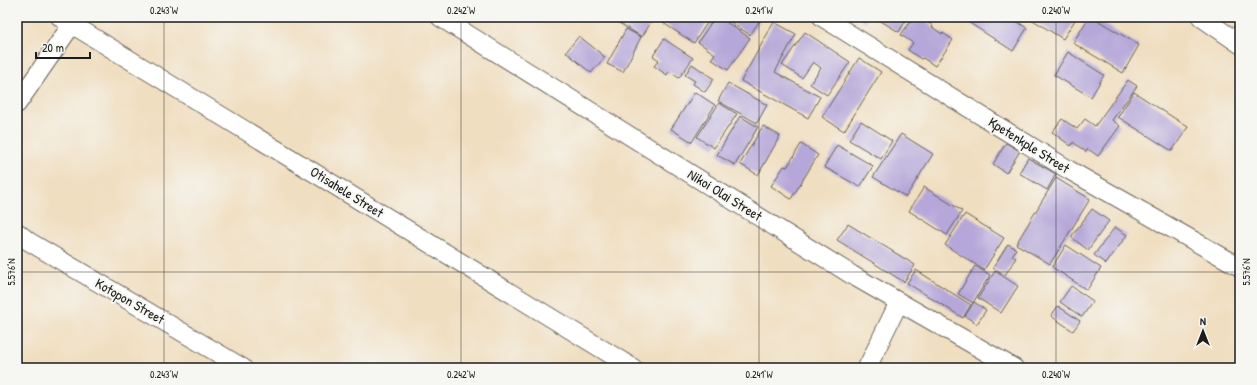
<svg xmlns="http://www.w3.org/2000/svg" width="1257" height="385" viewBox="0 0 1257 385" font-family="'Patrick Hand',sans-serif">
	<rect width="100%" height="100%" fill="#f6f6f2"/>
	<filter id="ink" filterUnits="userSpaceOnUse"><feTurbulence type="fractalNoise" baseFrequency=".025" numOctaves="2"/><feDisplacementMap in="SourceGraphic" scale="8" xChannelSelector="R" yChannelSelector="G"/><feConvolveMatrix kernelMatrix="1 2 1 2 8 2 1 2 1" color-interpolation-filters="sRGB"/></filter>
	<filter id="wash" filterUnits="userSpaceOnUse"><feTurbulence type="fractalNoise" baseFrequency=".012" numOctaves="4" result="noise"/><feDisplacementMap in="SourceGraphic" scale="16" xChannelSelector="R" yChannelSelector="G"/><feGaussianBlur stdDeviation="0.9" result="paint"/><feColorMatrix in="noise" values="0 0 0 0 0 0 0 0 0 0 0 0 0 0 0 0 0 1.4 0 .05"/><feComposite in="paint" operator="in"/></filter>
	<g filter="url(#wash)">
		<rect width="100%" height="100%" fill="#f0dec0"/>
		<g id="blocks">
			<!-- building -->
			<g fill="#b5a7d9">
				<path d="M609 17H650L653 19 642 37Z"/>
				<path d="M659 17H705L709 20 694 43 657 19Z"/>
				<path d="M715 17H719L750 38 728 70 711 59 715 54 698 42Z"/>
				<path d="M732 17H762L750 35 729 21Z"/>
				<path d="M856 17H868L865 22Z"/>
				<path d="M881 17H908L899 32 879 20Z"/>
				<path d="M913 17H920L933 26 932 27 942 34 943 33 953 40 935 66 923 58 921 59 908 50 913 43 901 35Z"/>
				<path d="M971 17H1010L1027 28 1013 51 968 22Z"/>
				<path d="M1028 17H1077L1063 39Z"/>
				<path d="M1089 17H1092L1139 45 1123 73 1073 43Z"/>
				<path d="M774 22 796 34 775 72 820 97 808 118 741 81Z"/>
				<path d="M626 29 641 37 623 72 607 64Z"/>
				<path d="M805 32 850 62 827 95 810 84 821 68 813 62 802 78 782 65Z"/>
				<path d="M579 36 605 57 591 73 566 52Z"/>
				<path d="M664 39 693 58 679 78 669 71 667 75 654 66 659 60 653 56Z"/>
				<path d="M1068 52 1104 75 1091 97 1054 75Z"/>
				<path d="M859 58 881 72 844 131 822 117Z"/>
				<path d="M692 64 714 79 705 92 693 84 695 81 685 75Z"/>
				<path d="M1128 80 1137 86 1112 120 1120 126 1098 156 1088 149 1086 152 1073 142 1071 146 1052 132 1062 119 1077 129 1085 119 1095 126Z"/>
				<path d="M728 83 767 105 757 123 718 101Z"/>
				<path d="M695 92 715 105 692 142 671 129Z"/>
				<path d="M1134 92 1188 127 1172 151 1118 117Z"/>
				<path d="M719 103 737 114 714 148 697 137Z"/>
				<path d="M740 116 758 127 735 165 717 155Z"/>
				<path d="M861 121 892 141 881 159 849 140Z"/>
				<path d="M763 126 780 136 758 175 740 164Z"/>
				<path d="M901 134 933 154 906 197 873 177Z"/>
				<path d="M1006 143 1020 151 1006 173 993 164Z"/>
				<path d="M801 144 818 155 791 199 771 186 784 166 787 167Z"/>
				<path d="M837 145 873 166 860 187 824 167Z"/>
				<path d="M1028 158 1056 174 1047 190 1019 173Z"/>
				<path d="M1056 178 1090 199 1050 264 1016 244Z"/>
				<path d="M924 187 962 211 947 235 909 211Z"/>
				<path d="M1092 209 1109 221 1088 250 1071 237Z"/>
				<path d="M965 214 1004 238 984 270 945 245Z"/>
				<path d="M848 224 915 265 904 282 837 240Z"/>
				<path d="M1115 227 1127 235 1106 264 1094 255Z"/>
				<path d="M1008 244 1016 249 1012 256 1016 258 1005 275 993 268Z"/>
				<path d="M1066 245 1101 268 1087 290 1052 267Z"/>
				<path d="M975 266 990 275 973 303 958 294Z"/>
				<path d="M916 270 971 305 963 318 907 283Z"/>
				<path d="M995 271 1018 286 1001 313 978 298Z"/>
				<path d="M1071 286 1093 301 1082 317 1060 302Z"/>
				<path d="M974 302 986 310 977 324 965 316Z"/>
				<path d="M1058 306 1080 321 1073 331 1051 316Z"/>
			</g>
		</g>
	</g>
	<g filter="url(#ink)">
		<use href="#blocks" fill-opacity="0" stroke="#666055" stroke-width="1"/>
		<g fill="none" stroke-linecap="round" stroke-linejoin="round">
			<!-- minor casing -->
			<g stroke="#666055" stroke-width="20">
				<g id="minor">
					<path d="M60 17 633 368"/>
					<path d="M440 17 852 275 1014 368"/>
					<path d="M822 17 1069 170 1240 267"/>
					<path d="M1201 17 1240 44"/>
					<path d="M17 104 77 17"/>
					<path d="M17 232 28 241 243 368"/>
					<path d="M867 368 899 302"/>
				</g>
			</g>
			<!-- minor -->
			<use href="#minor" stroke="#fff" stroke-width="18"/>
		</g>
	</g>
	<!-- ticks -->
	<path fill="none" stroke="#1c1c1c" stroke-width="1" stroke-opacity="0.45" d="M164 17V368M461 17V368M759 17V368M1056 17V368M17 272H1240"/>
	<g text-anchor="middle" stroke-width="4" stroke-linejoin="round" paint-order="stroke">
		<!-- street labels -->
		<g font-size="14" fill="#1c1c1c" stroke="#f6f6f2">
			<text transform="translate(1029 145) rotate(32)" y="5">Kpetenkple Street</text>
			<text transform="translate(347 192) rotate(32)" y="5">Otisahele Street</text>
			<text transform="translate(725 195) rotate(32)" y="5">Nikoi Olai Street</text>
			<text transform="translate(130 301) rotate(30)" y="5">Kotopon Street</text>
		</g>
	</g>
	<!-- margin -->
	<rect width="1257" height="385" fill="none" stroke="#f6f6f2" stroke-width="44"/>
	<!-- north arrow -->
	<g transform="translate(1203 331)" stroke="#f6f6f2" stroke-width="3" paint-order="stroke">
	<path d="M0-3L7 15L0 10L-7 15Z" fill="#1c1c1c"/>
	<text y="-6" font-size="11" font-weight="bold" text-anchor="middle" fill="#1c1c1c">N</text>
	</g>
	<!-- scale -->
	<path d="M36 52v6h54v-6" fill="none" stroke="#1c1c1c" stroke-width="2"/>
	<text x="42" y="52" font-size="12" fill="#1c1c1c" stroke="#f6f6f2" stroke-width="3" paint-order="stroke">20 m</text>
	<rect x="22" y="22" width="1213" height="341" fill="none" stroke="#1c1c1c" stroke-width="1.5"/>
	<g font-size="10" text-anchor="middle" fill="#1c1c1c">
		<text x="164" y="14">0.243°W</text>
		<text x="461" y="14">0.242°W</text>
		<text x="759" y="14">0.241°W</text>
		<text x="1056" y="14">0.240°W</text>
		<text transform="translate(11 272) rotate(-90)" y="4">5.576°N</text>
		<text transform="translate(1246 272) rotate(-90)" y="4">5.576°N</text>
		<text x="164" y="378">0.243°W</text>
		<text x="461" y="378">0.242°W</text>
		<text x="759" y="378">0.241°W</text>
		<text x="1056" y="378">0.240°W</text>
	</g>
</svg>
